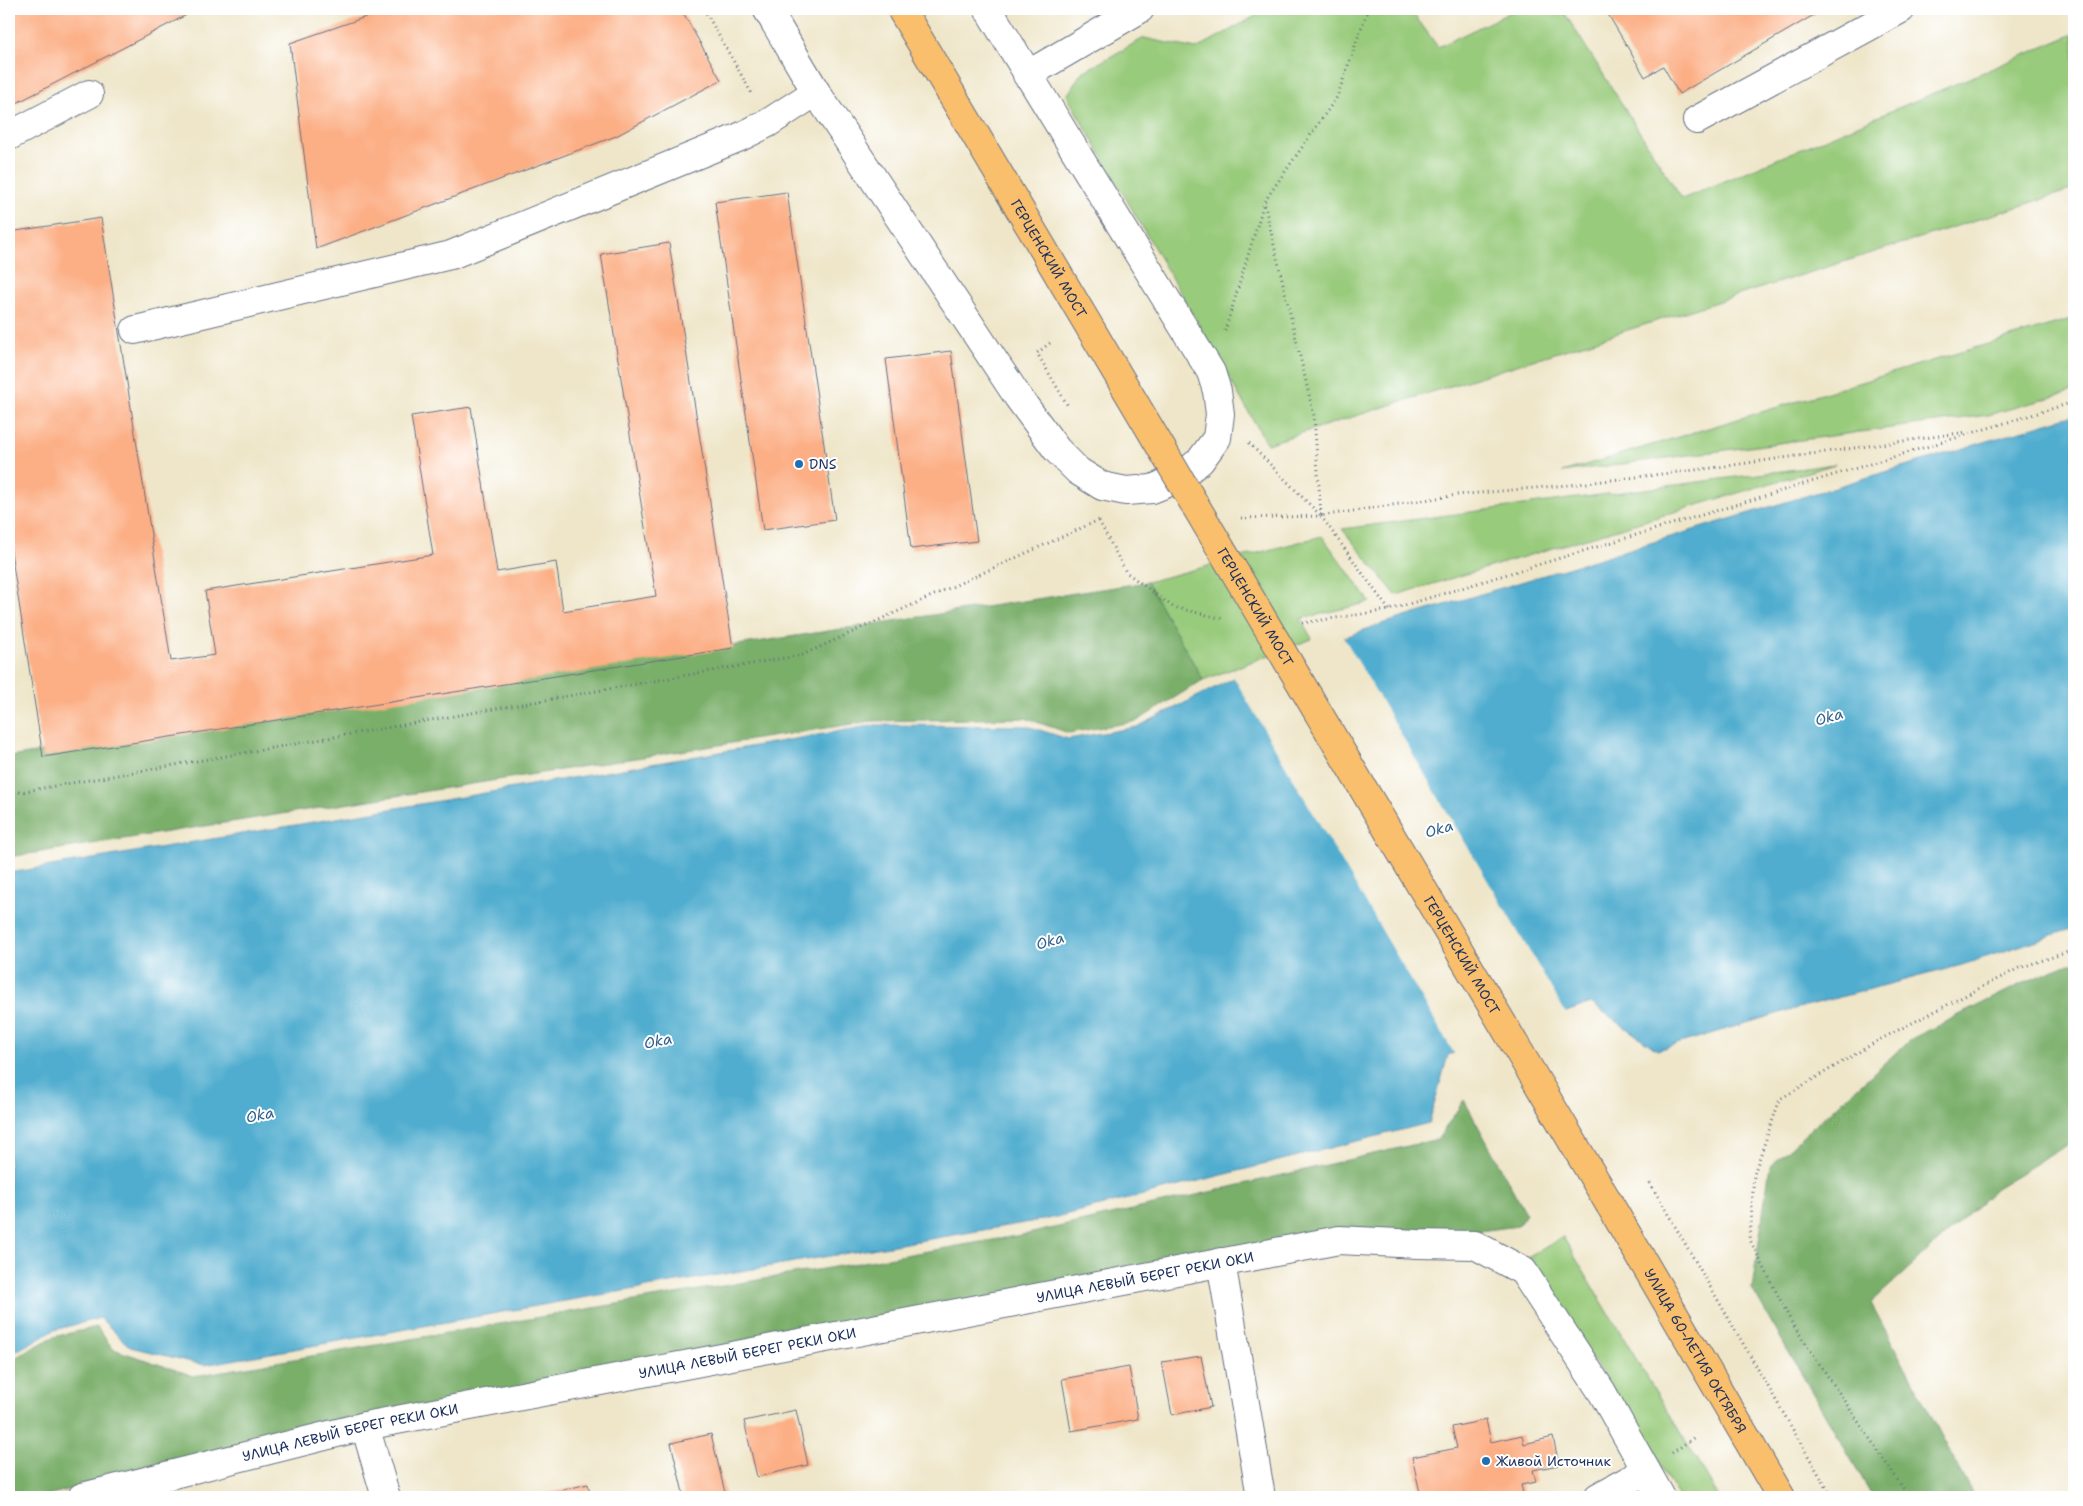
<svg xmlns="http://www.w3.org/2000/svg" width="2083" height="1506" viewBox="0 0 2083 1506" font-family="'Shantell Sans',sans-serif">
	<rect width="100%" height="100%" fill="#fff"/>
	<filter id="ink" filterUnits="userSpaceOnUse"><feTurbulence type="fractalNoise" baseFrequency=".02" numOctaves="2"/><feDisplacementMap in="SourceGraphic" scale="10" xChannelSelector="R" yChannelSelector="G"/><feConvolveMatrix kernelMatrix="1 2 1 2 8 2 1 2 1" color-interpolation-filters="sRGB"/></filter>
	<filter id="wash" filterUnits="userSpaceOnUse"><feTurbulence type="fractalNoise" baseFrequency=".0096" numOctaves="4" result="noise"/><feDisplacementMap in="SourceGraphic" scale="20" xChannelSelector="R" yChannelSelector="G"/><feGaussianBlur stdDeviation="1.12" result="paint"/><feColorMatrix in="noise" values="0 0 0 0 0 0 0 0 0 0 0 0 0 0 0 0 0 1.4 0 .05"/><feComposite in="paint" operator="in"/></filter>
	<g filter="url(#wash)">
		<rect width="100%" height="100%" fill="#efe6c9"/>
		<!-- green -->
		<g fill="#99cb7b" stroke="#5a7d6c">
			<path d="M1268 9H1410L1438 47 1517 9H1562L1682 199 2074 34V189L1267 444 1067 96 1081 73 1144 38 1196 49Z"/>
			<path d="M2074 318V391L1988 415 1562 472Z"/>
			<path d="M1835 464 1396 595 1342 529Z"/>
			<path d="M1322 536 1370 602 1301 619 1312 639 1203 680 1147 582Z"/>
			<path d="M1563 1237 1719 1497H1679L1529 1257Z"/>
		</g>
		<!-- forest -->
		<g fill="#7aaf6b" stroke="#4a6f64">
			<path d="M1147 582 1203 680 1137 721 1069 733 1025 718 871 721 9 857V757Z"/>
			<path d="M2074 962V1141L1996 1188 1871 1303 1974 1497H1873L1752 1289 1770 1166 1911 1039 2027 981Z"/>
			<path d="M1464 1100 1526 1214 1518 1226 1425 1238 363 1419 39 1497H9V1361L53 1337 97 1327 113 1349 194 1376 1028 1234 1438 1139Z"/>
		</g>
		<!-- water -->
		<path fill="#51adcf" stroke="#366e96" d="M2074 415V928L1962 965 1783 1012 1657 1050 1591 1003 1448 1055 1429 1123 1048 1219 559 1302 204 1365 130 1347 100 1318 54 1330 9 1355V873L468 796 875 725 1027 726 1068 739 1137 727 1240 675 1288 659 1372 627Z"/>
		<!-- pier -->
		<path fill="#efe6c9" d="M1343 636 1567 1015 1455 1055 1233 676Z"/>
		<g id="blocks">
			<!-- building -->
			<g fill="#fcaf85">
				<path d="M9 9H198L9 107Z"/>
				<path d="M389 9H681L721 80 616 136 316 249 290 43Z"/>
				<path d="M1605 9H1824L1679 94 1663 66 1645 77Z"/>
				<path d="M787 192 835 520 763 530 715 202Z"/>
				<path d="M101 218 171 661 215 655 205 591 433 555 411 416 471 407 497 572 556 562 563 611 656 596 601 254 669 243 733 648 43 757 9 539V232Z"/>
				<path d="M951 351 977 541 911 549 886 359Z"/>
				<path d="M1201 1356 1211 1407 1172 1415 1162 1362Z"/>
				<path d="M1129 1367 1138 1419 1071 1431 1062 1379Z"/>
				<path d="M796 1410 808 1465 757 1477 744 1421Z"/>
				<path d="M1486 1420 1491 1442 1522 1435 1524 1444 1553 1437 1559 1465 1533 1470 1536 1482 1521 1485 1524 1497H1421L1412 1457 1457 1448 1452 1427Z"/>
				<path d="M711 1434 726 1497H684L671 1443Z"/>
				<path d="M588 1484 591 1497H546L545 1494Z"/>
				<path d="M471 1491 472 1497H451Z"/>
			</g>
		</g>
	</g>
	<g filter="url(#ink)">
		<use href="#blocks" fill-opacity="0" stroke="#656f83" stroke-width="1"/>
		<g fill="none" stroke-linecap="round" stroke-linejoin="round">
			<!-- minor casing -->
			<g stroke="#656f83" stroke-width="30">
				<g id="minor">
					<path d="M767 9 816 92 1018 397 1057 450 1078 471 1102 486 1126 491 1152 489 1177 479 1200 461 1217 438 1220 414 1217 391 1211 372 988 9"/>
					<path d="M1027 75 1140 9"/>
					<path d="M1697 120 1901 9"/>
					<path d="M9 136 89 94"/>
					<path d="M135 330 451 255 740 137 768 123 816 92"/>
					<path d="M1221 1262 1261 1497"/>
					<path d="M365 1426 386 1497"/>
					<path id="s1" d="M82 1497 365 1426 1339 1240 1418 1244 1475 1245 1523 1271 1602 1392 1661 1497"/>
					<path d="M1598 1497 1646 1471"/>
				</g>
			</g>
			<!-- major casing -->
			<g stroke="#656f83" stroke-width="30">
				<g id="major">
					<path id="s2" d="M1610 1205 1781 1497"/>
				</g>
			</g>
			<!-- path -->
			<g stroke="#656f83" stroke-width="3" stroke-dasharray="1 4" stroke-linecap="butt">
				<path d="M704 9 752 94"/>
				<path d="M1225 331 1264 203"/>
				<path d="M1050 343 1037 353 1068 406"/>
				<path d="M1249 443 1321 516 1457 495 1578 484 1712 468 1967 432"/>
				<path d="M1321 515 1314 416 1264 202 1337 97 1368 9"/>
				<path d="M1241 518 1321 516 1389 610"/>
				<path d="M1099 521 1126 572 1173 607 1224 619"/>
				<path d="M1302 623 1389 610 2074 402"/>
				<path d="M9 794 802 655 1099 520"/>
				<path d="M1650 1183 1832 1497"/>
				<path d="M1672 1453 1696 1436"/>
				<path d="M1909 1497 1792 1323 1750 1240 1754 1174 1780 1099 1879 1040 2019 968 2074 950"/>
			</g>
			<!-- minor -->
			<use href="#minor" stroke="#fff" stroke-width="28"/>
			<!-- major -->
			<use href="#major" stroke="#f9bf6d" stroke-width="28"/>
			<!-- major-bridge casing -->
			<g stroke="#656f83" stroke-width="30" stroke-linecap="butt">
				<g id="major-bridge">
					<path id="s3" d="M901 9 1610 1205"/>
				</g>
			</g>
			<!-- major-bridge -->
			<use href="#major-bridge" stroke="#f9bf6d" stroke-width="28"/>
		</g>
	</g>
	<!-- markers -->
	<g fill="#1f6fb2" stroke="#fff" stroke-width="2">
		<circle cx="799" cy="464" r="5"/>
		<circle cx="1486" cy="1461" r="5"/>
	</g>
	<g text-anchor="middle" stroke-width="4" stroke-linejoin="round" paint-order="stroke">
		<!-- street labels -->
		<g font-size="14" fill="#1b2f5e" stroke="#fff">
			<text dy="5" stroke="none"><textPath href="#s3" startOffset="290">ГЕРЦЕНСКИЙ МОСТ</textPath></text>
			<text dy="5" stroke="none"><textPath href="#s3" startOffset="695">ГЕРЦЕНСКИЙ МОСТ</textPath></text>
			<text dy="5" stroke="none"><textPath href="#s3" startOffset="1100">ГЕРЦЕНСКИЙ МОСТ</textPath></text>
			<text dy="5" stroke="none"><textPath href="#s1" startOffset="1086">УЛИЦА ЛЕВЫЙ БЕРЕГ РЕКИ ОКИ</textPath></text>
			<text dy="5" stroke="none"><textPath href="#s2" startOffset="169">УЛИЦА 60-ЛЕТИЯ ОКТЯБРЯ</textPath></text>
			<text dy="5" stroke="none"><textPath href="#s1" startOffset="681">УЛИЦА ЛЕВЫЙ БЕРЕГ РЕКИ ОКИ</textPath></text>
			<text dy="5" stroke="none"><textPath href="#s1" startOffset="276">УЛИЦА ЛЕВЫЙ БЕРЕГ РЕКИ ОКИ</textPath></text>
		</g>
		<!-- poi labels -->
		<g font-size="14" fill="#1b2f5e" stroke="#fff" text-anchor="start">
			<text x="809" y="469">DNS</text>
			<text x="1496" y="1466">Живой Источник</text>
		</g>
		<!-- water labels -->
		<g font-size="15" font-style="italic" fill="#31618b" stroke="#fff">
			<text transform="translate(1829 717) rotate(-16)" y="5">Oka</text>
			<text transform="translate(1439 829) rotate(-16)" y="5">Oka</text>
			<text transform="translate(1050 941) rotate(-16)" y="5">Oka</text>
			<text transform="translate(658 1041) rotate(-11)" y="5">Oka</text>
			<text transform="translate(260 1115) rotate(-11)" y="5">Oka</text>
		</g>
	</g>
	<!-- margin -->
	<rect width="2083" height="1506" fill="none" stroke="#fff" stroke-width="30"/>
</svg>
